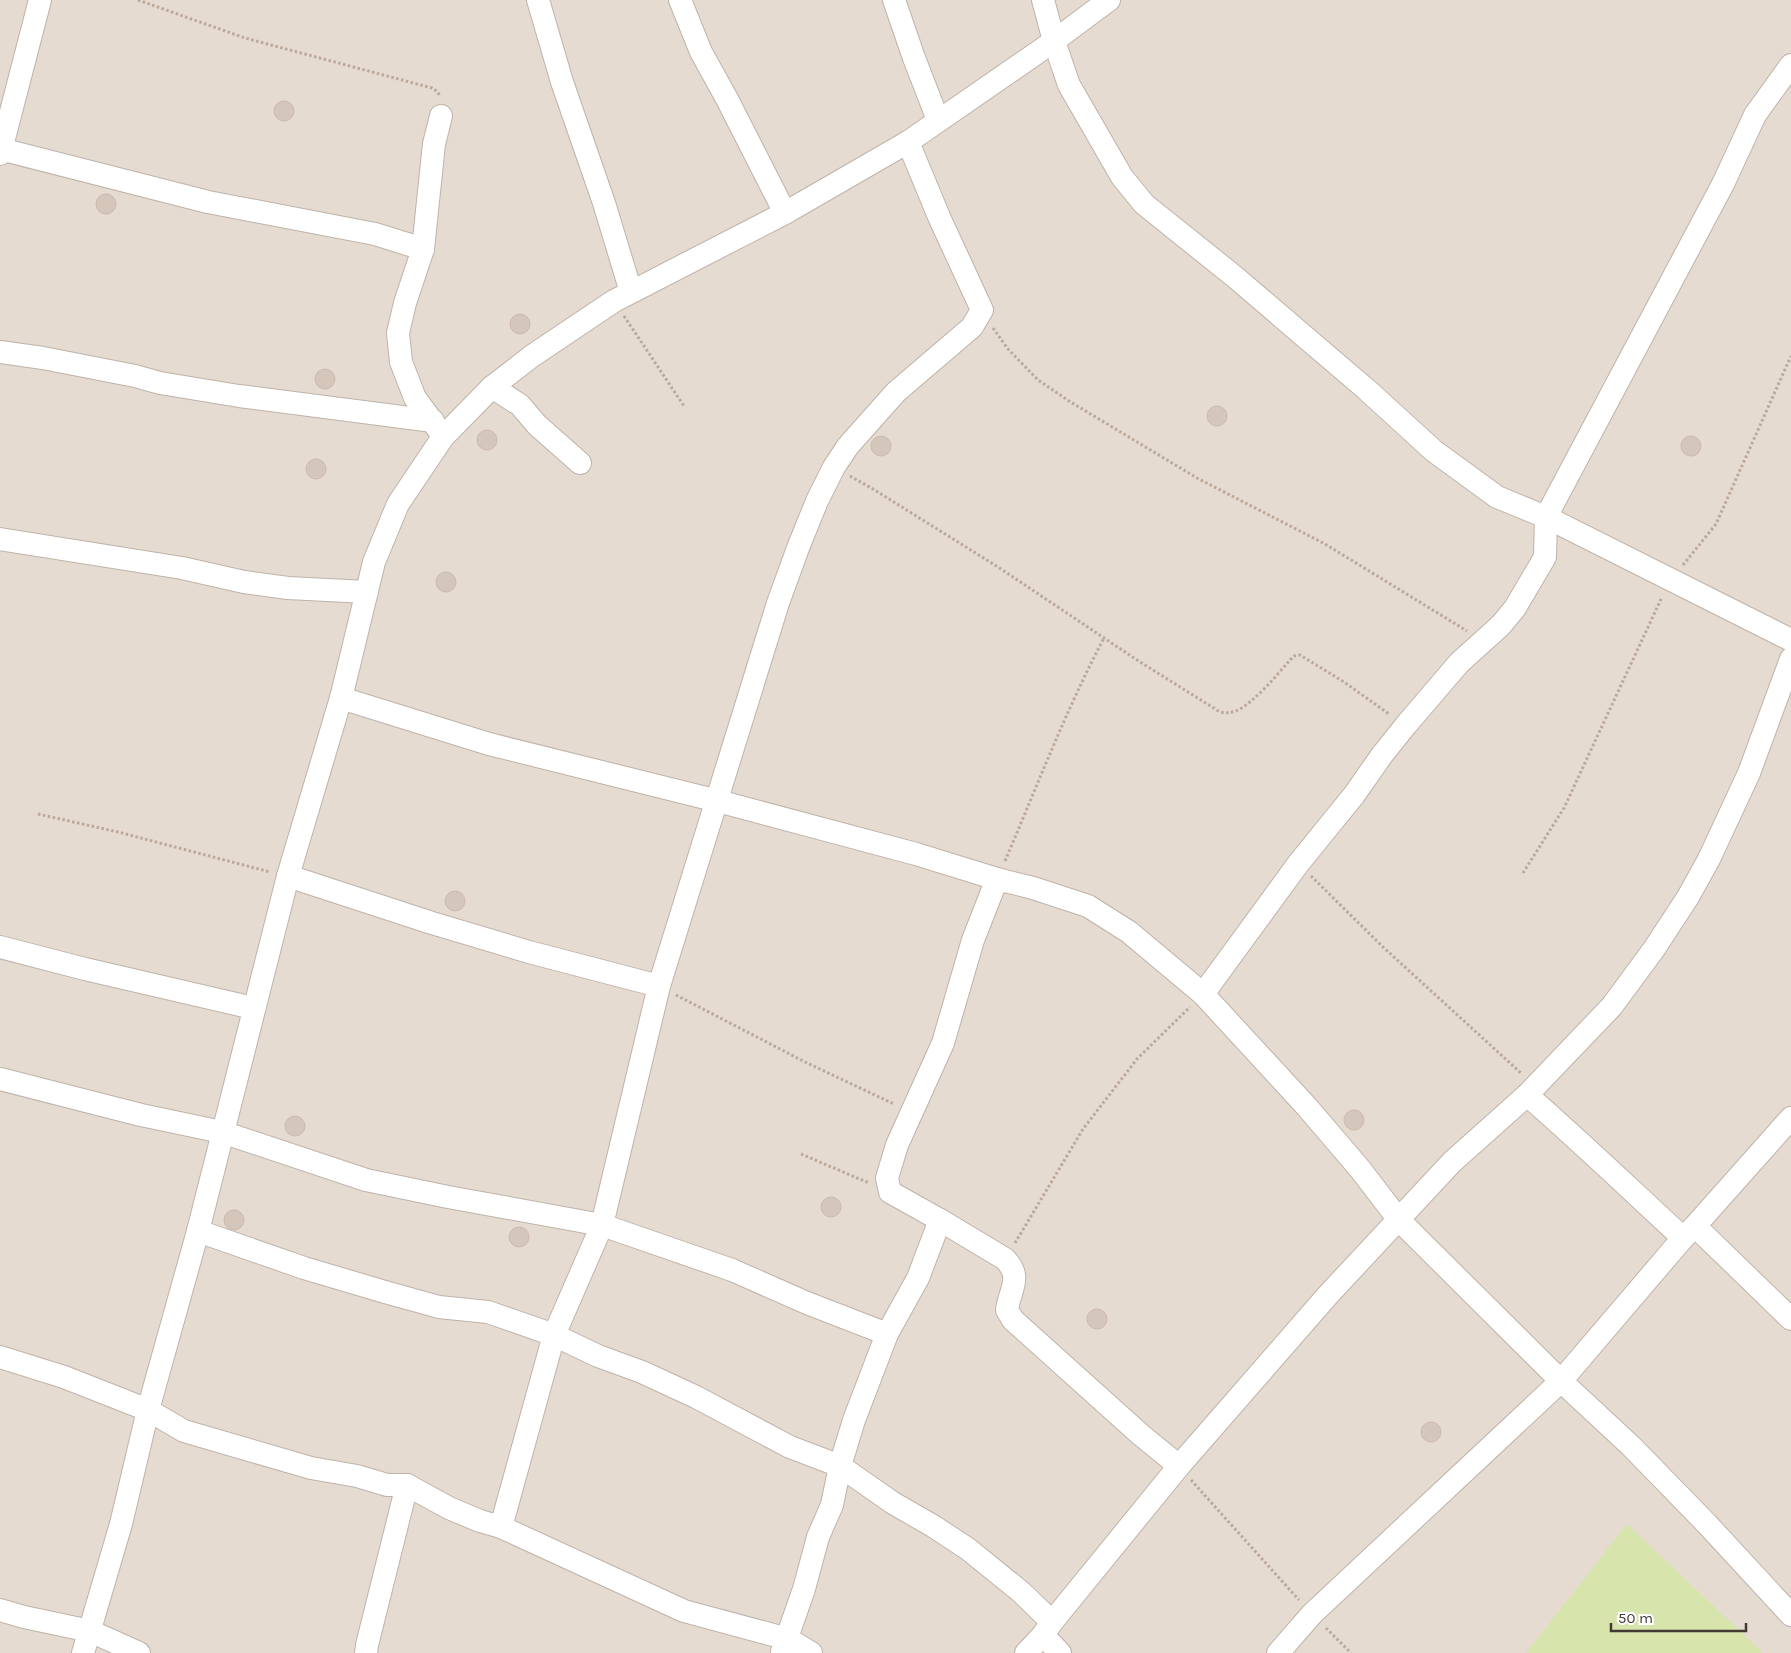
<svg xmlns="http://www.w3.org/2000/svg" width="1791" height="1653" viewBox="0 0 1791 1653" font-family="Karla,sans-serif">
	<rect width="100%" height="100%" fill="#f1eae3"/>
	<!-- residential -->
	<rect fill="#e5dbd1" x="0" y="0" width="1791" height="1653"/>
	<!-- green -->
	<path fill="#d7e5ac" d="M1627 1524 1763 1653H1526Z"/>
	<!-- building -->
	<g fill="#d5c6bc" stroke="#cdb9ac">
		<circle cx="284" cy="111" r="10"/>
		<circle cx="106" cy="204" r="10"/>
		<circle cx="520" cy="324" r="10"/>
		<circle cx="325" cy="379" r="10"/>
		<circle cx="1217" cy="416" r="10"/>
		<circle cx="487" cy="440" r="10"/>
		<circle cx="1691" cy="446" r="10"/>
		<circle cx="881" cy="446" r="10"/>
		<circle cx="316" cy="469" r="10"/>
		<circle cx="446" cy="582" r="10"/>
		<circle cx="455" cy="901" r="10"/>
		<circle cx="1354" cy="1120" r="10"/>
		<circle cx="295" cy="1126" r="10"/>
		<circle cx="831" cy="1207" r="10"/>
		<circle cx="234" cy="1220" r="10"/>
		<circle cx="519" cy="1237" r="10"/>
		<circle cx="1097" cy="1319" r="10"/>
		<circle cx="1431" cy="1432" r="10"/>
	</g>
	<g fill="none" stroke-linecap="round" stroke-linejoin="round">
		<!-- minor casing -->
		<g stroke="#bfb3a9" stroke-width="24">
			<g id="minor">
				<path d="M538 0 562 82 604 203 631 292"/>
				<path d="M680 0 701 52 727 99 785 213"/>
				<path d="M894 0 914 58 938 120"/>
				<path d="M1043 0 1054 41 1069 85 1122 177 1144 204 1235 277 1366 389 1434 451 1497 497 1546 517 1791 640"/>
				<path d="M0 149 208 202 375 234 423 249"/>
				<path d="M0 154 40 0"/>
				<path d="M0 352 43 358 135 376 160 383 239 396 433 421"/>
				<path d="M492 387 520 405 537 425 580 463"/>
				<path d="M438 429 415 398 401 362 398 333 405 303 423 249 434 144 441 116"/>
				<path d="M0 539 182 568 244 582 288 588 367 592"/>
				<path d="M341 698 489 744 718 801 916 854 997 879 1033 888 1088 906 1129 932 1203 994 1307 1107 1360 1169 1399 1220 1561 1381 1631 1446 1707 1524 1791 1615"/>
				<path d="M288 876 432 923 529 952 659 986"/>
				<path d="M997 879 973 940 943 1043 897 1145 887 1178 890 1192 940 1220 1005 1259C1023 1278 1010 1288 1007 1310L1013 1320 1141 1435 1179 1466"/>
				<path d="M0 947 85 969 253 1008"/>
				<path d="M1203 994 1298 864 1354 795 1382 755 1406 725 1459 663 1501 625 1515 608 1545 557 1546 517 1723 184 1755 115 1791 65"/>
				<path d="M0 1079 141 1115 222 1132 366 1180 448 1197 602 1225 732 1270 807 1303 887 1334"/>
				<path d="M1527 1095C1580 1141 1631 1190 1683 1238"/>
				<path d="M1695 1226 1791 1319"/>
				<path d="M198 1231 304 1268 385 1292 439 1307 488 1312 554 1335 598 1356 642 1372 696 1397 790 1447 840 1466 893 1503 933 1526 968 1549 1021 1592 1052 1622"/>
				<path d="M0 1357 64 1377 148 1410 184 1431 311 1468 357 1476 387 1485H407L449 1508 480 1521 501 1527 684 1611 788 1639 811 1653"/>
				<path d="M501 1527 554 1335 602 1225 659 986 778 603 798 548 817 501 834 467 848 446 896 392 972 327 982 310 940 219 908 142"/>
				<path d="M0 1610 24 1617 90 1631 139 1653"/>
				<path d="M1043 1635 1060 1653"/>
				<path d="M782 1652 804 1589 818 1537 832 1505 840 1466 854 1420 887 1334 918 1278 940 1220"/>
				<path d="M83 1653 121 1524 148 1410 198 1231 288 876 341 698 374 562 398 504 443 437 492 387 532 356 614 301 785 213 908 142 1054 41 1109 0"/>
				<path d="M366 1653 367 1645 407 1485"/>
				<path d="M1026 1653 1043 1635 1052 1622 1179 1466 1328 1295 1452 1162 1527 1095 1612 1006 1654 949 1688 897 1709 859 1749 773 1791 659"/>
				<path d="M1278 1653 1312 1614 1561 1381 1683 1238 1695 1226 1791 1118"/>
			</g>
		</g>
		<!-- path -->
		<g stroke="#bda898" stroke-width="3" stroke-dasharray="2.5 2.5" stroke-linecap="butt">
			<path d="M138 0 245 38 432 88 438 92 440 97"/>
			<path d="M624 316 684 406"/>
			<path d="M993 328 1008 349 1038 380 1069 401 1197 478 1325 544 1467 631"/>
			<path d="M850 476 873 489 998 567 1137 660 1220 712C1226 713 1230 713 1236 711 1255 702 1276 676 1290 660L1294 656 1300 655 1344 682 1389 714"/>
			<path d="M1683 565 1716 524 1791 356"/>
			<path d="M38 814 118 832 270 872"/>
			<path d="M1005 861C1037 786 1066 710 1104 638"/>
			<path d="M1523 873 1564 808 1662 597"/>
			<path d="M1311 876 1383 947 1522 1074"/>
			<path d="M676 995 805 1062 894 1104"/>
			<path d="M801 1154 869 1183"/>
			<path d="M1015 1243 1083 1129 1137 1059 1190 1007"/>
			<path d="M1191 1480 1299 1600"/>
			<path d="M1326 1628 1351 1653"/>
		</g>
		<!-- minor -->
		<use href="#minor" stroke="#fff" stroke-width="22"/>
	</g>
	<!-- scale -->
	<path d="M1611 1623v8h135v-8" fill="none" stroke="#433a34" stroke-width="2.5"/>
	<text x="1618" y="1623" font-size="15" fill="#433a34" stroke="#ffffff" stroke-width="4" paint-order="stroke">50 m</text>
</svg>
